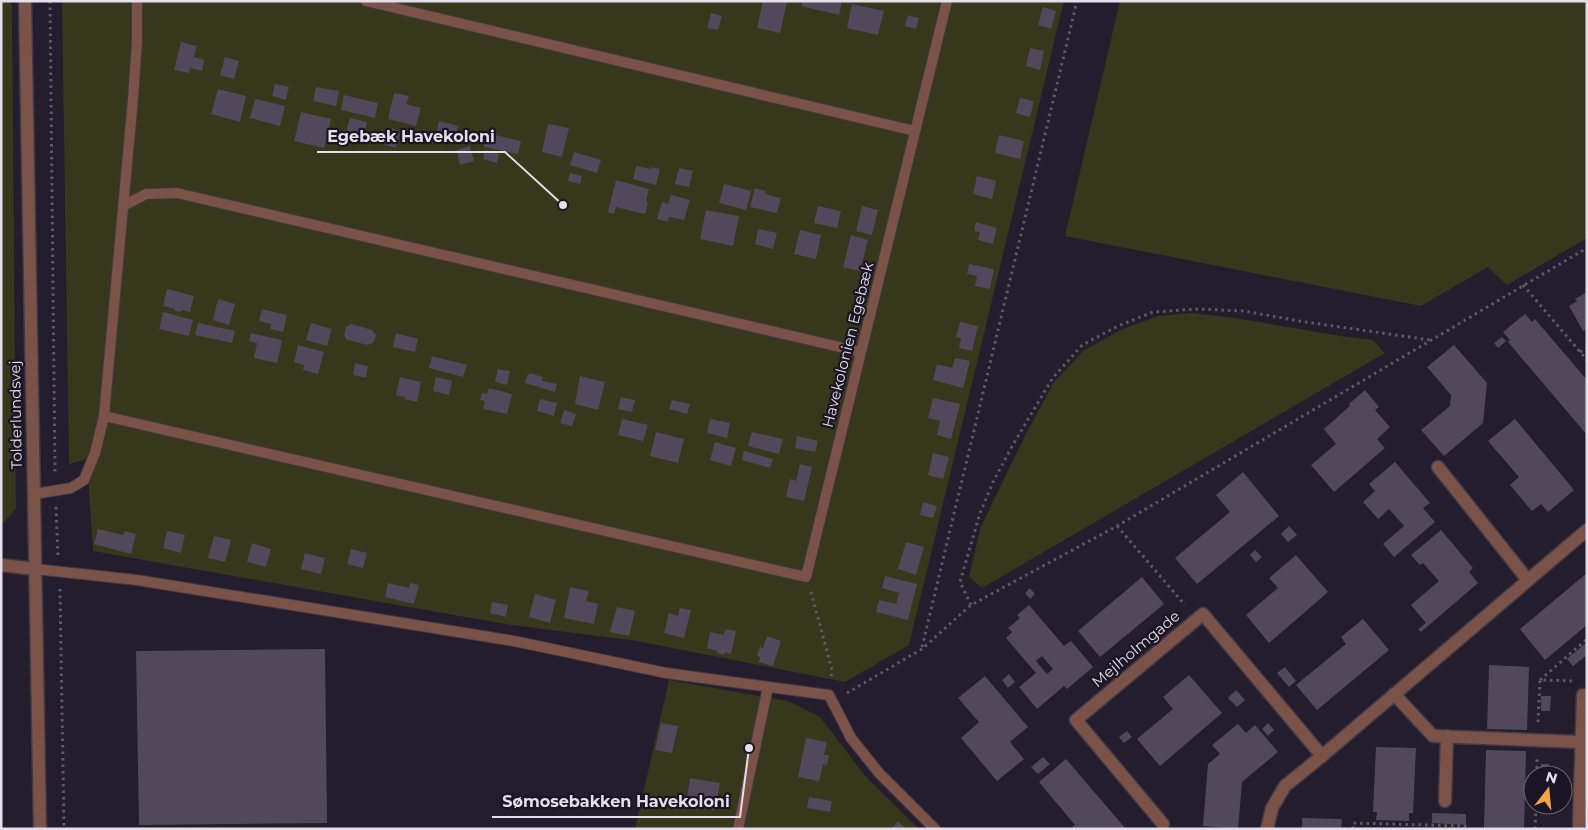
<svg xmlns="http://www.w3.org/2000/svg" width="1588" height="830" viewBox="0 0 1588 830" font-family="Montserrat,sans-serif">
	<rect width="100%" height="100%" fill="#241d2d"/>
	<!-- green -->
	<g fill="#36371b">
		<path d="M1 1H10L12 6 16 509 1 525Z"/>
		<path d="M62 1H1064L909 645 845 682 637 641 505 624 93 551 87 459 69 464Z"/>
		<path d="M1120 1H1587V238L1507 285 1488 267 1421 306 1065 236Z"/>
		<path d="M1191 313 1235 318 1347 337 1373 340 1385 353 982 588 969 577 981 526 1026 434 1054 382 1083 351 1122 329 1159 316Z"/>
		<path d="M669 680 788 701 820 717 867 778 919 829H635Z"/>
	</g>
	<!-- building -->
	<g fill="#51495b" fill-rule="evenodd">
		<path d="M763 1 787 2 780 33 757 28Z"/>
		<path d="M803 1H842L839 15 801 6Z"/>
		<path d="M852 4 884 11 878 35 847 28Z"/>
		<path d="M1043 7 1056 11 1051 29 1038 25Z"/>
		<path d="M711 13 722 16 718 30 707 28Z"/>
		<path d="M908 15 919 18 916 29 905 26Z"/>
		<path d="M181 42 197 46 194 57 204 60 202 71 190 68 189 73 174 70Z"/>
		<path d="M1030 48 1044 51 1040 70 1026 66Z"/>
		<path d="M225 57 239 61 234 79 220 75Z"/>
		<path d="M275 84 289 87 286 100 272 96Z"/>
		<path d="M316 87 339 91 336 106 313 101Z"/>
		<path d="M218 89 246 96 240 122 211 114Z"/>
		<path d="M394 93 409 96 406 104 421 108 416 126 388 119Z"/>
		<path d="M344 95 378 103 375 118 341 110Z"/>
		<path d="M1020 98 1034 101 1030 117 1016 113Z"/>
		<path d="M255 99 285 106 280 126 250 118Z"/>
		<path d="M301 112 331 119 324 148 294 141Z"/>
		<path d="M350 118 367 122 363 137 357 135 356 142 342 138 344 130 346 131Z"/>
		<path d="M439 121 458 126 455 139 436 134Z"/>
		<path d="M548 124 569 128 562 157 542 152Z"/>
		<path d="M387 127 398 130 397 133 400 134 396 148 383 144Z"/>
		<path d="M487 133 521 141 518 154 484 147Z"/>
		<path d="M999 135 1024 141 1020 159 995 153Z"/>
		<path d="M470 146 474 161 460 165 457 150Z"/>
		<path d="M485 150 499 154 497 163 483 159Z"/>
		<path d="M574 152 601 160 597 173 570 165Z"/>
		<path d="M636 166 652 169V167L660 169 656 185 633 179Z"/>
		<path d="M679 168 693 171 689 187 675 184Z"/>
		<path d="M570 173 582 176 580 184 568 181Z"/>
		<path d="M977 176 996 181 992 199 973 194Z"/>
		<path d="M616 180 649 189 646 201 648 202 645 214 616 207 614 214 608 212Z"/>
		<path d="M724 184 751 191 746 210 719 203Z"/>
		<path d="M755 188 766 191 765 194 781 198 777 213 750 207Z"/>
		<path d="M671 195 690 200 684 220 669 217 668 222 657 219 662 202 668 204Z"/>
		<path d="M818 206 841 211 837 228 814 223Z"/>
		<path d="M862 206 878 210 872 235 856 231Z"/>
		<path d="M706 210 739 216 733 246 700 239Z"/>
		<path d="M976 222 997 228 993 244 978 240 980 232 974 231Z"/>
		<path d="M758 229 777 233 773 249 755 244Z"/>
		<path d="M800 230 821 235 816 259 794 254Z"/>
		<path d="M851 235 868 240 860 271 843 267Z"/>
		<path d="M969 264 994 269 990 289 975 286 977 276 967 274Z"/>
		<path d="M167 289 194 296 190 312 181 310V312L175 311V309L163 306Z"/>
		<path d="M1587 292V329L1583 331 1569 306 1577 301 1575 299Z"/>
		<path d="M218 299 235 304 229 325 213 320Z"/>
		<path d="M262 309 287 315 283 332 270 329 271 324 259 321Z"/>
		<path d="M163 312 193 320 189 336 159 329Z"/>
		<path d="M1525 314 1532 322 1535 319 1587 380V435L1508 342 1510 340 1503 332Z"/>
		<path d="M960 322 978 326 972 351 959 348 961 338 956 337Z"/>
		<path d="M198 323 235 331 232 343 195 335Z"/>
		<path d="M311 323 332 329 327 346 306 340Z"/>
		<path d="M351 324 372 330 376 335 374 342 368 345 347 340 344 335 346 327Z"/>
		<path d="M251 333 282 340 277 363 254 358 257 343 249 341Z"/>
		<path d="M396 333 418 339 415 352 393 347Z"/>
		<path d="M1502 337 1506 341 1498 348 1494 343Z"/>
		<path d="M298 345 324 352 318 374 303 370 304 365 294 362Z"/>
		<path d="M1454 345 1487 383 1483 423 1444 456 1421 430 1450 406 1451 395 1427 367Z"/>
		<path d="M432 356 467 365 463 377 429 368Z"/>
		<path d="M955 358 970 361 963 388 933 380 937 364 952 368Z"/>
		<path d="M355 363 368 366 366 378 353 375Z"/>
		<path d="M498 369 510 371 507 385 495 382Z"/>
		<path d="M530 373 543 377 542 381 557 384 555 392 525 383 528 374 530 375Z"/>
		<path d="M580 376 605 382 598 410 575 404Z"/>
		<path d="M400 377 421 382 417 402 404 399 405 397 396 395Z"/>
		<path d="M436 377 452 381 449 395 433 391Z"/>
		<path d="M489 388 512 394 507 414 483 409 485 401 480 400 482 393 487 394Z"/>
		<path d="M1365 390 1379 407 1375 410 1390 427 1377 439 1385 448 1334 492 1311 465 1336 444 1324 429 1350 406 1349 404Z"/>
		<path d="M621 397 635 400 632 412 618 409Z"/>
		<path d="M933 398 960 404 951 439 937 435 940 421 928 418Z"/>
		<path d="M540 399 557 403 554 416 537 411Z"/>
		<path d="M672 400 690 404 687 414 669 409Z"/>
		<path d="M564 410 576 414 572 426 560 423Z"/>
		<path d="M622 419 648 425 643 441 618 435Z"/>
		<path d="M710 419 730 423 727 438 707 433Z"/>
		<path d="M1515 419 1574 490 1548 512 1541 504 1532 511 1510 485 1519 477 1488 441Z"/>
		<path d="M656 432 684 439 678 463 650 456Z"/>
		<path d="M752 432 783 439 779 454 748 446Z"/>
		<path d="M797 436 818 441 815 452 795 448Z"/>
		<path d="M715 442 736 448 731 466 710 460Z"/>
		<path d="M744 451 773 459 770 468 742 460Z"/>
		<path d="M933 453 949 457 943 479 928 475Z"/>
		<path d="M1395 462 1430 503 1423 508 1435 522 1394 557 1383 544 1404 526 1389 509 1378 519 1363 502 1375 491 1369 484Z"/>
		<path d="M800 464 812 467 804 501 786 497 790 479 796 481Z"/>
		<path d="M1243 472 1279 516 1197 584 1175 558 1230 512 1216 495Z"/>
		<path d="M923 502 937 506 933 518 920 515Z"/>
		<path d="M1289 526 1297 535 1288 542 1281 534Z"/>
		<path d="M98 529 123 535 125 531 136 534 131 554 94 544Z"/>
		<path d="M1441 530 1473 568 1469 572 1478 583 1421 632 1418 629 1426 623 1411 605 1439 581 1423 563 1420 565 1411 555Z"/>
		<path d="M167 531 185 535 181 553 163 548Z"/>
		<path d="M214 536 231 540 225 562 208 558Z"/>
		<path d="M906 542 924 547 916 575 898 569Z"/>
		<path d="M252 543 271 549 266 567 247 562Z"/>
		<path d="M351 549 367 553 363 568 347 564Z"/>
		<path d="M1255 550 1262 557 1256 562 1250 555Z"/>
		<path d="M305 553 325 558 321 574 301 569Z"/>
		<path d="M1296 555 1328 592 1269 643 1246 615 1278 588 1269 578Z"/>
		<path d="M1587 573V625L1545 660 1520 629Z"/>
		<path d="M885 576 917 584 908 620 876 612 879 600 896 604 899 593 882 588Z"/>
		<path d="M1142 577 1164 604 1100 657 1078 631Z"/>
		<path d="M388 583 409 588 410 583 419 585 414 604 385 597Z"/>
		<path d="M570 587 589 591 586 601 598 604 594 624 564 618Z"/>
		<path d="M1030 588 1035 594 1030 599 1025 593Z"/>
		<path d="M535 594 556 600 550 623 529 617Z"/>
		<path d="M492 602 508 605 506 617 490 613Z"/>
		<path d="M1029 605 1064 646 1071 641 1093 667 1067 689 1064 686 1037 709 1019 687 1036 673 1006 638 1012 632 1008 628 1020 618 1017 615ZM1042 656 1053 669 1047 674 1036 661Z"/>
		<path d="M617 607 635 611 629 636 610 632Z"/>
		<path d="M680 608 691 610 684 638 664 633 669 613 678 616Z"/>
		<path d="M1363 619 1389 650 1317 710 1296 685 1346 644 1341 637Z"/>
		<path d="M725 629 736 631 731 654 725 652 724 655 717 653V651L707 648 710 632 724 635Z"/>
		<path d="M767 636 781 641 773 666 759 662 760 657 757 656 760 647 763 648Z"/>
		<path d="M1587 642V655L1573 666 1567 659Z"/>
		<path d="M325 649 327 823 139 825 136 651Z"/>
		<path d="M1489 665 1529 667 1527 730 1487 729Z"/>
		<path d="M1285 667 1296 681 1289 687 1277 673Z"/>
		<path d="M1009 674 1015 682 1008 688 1002 680Z"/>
		<path d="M1189 675 1222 713 1160 766 1137 739 1173 709 1163 697Z"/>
		<path d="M985 676 1028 727 1010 742 1024 759 997 781 961 738 979 722 958 698Z"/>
		<path d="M1236 690 1245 700 1237 707 1228 698Z"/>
		<path d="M1541 696H1551L1550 711H1541Z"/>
		<path d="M661 723 678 726 672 753 655 750Z"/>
		<path d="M1268 723 1274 730 1268 736 1262 729Z"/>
		<path d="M1238 724 1246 733 1255 725 1278 752 1242 782 1238 829 1203 826 1208 764 1220 754 1212 745Z"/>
		<path d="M1127 731 1132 737 1124 743 1119 737Z"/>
		<path d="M806 738 827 742 824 755H829L827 765 823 764 819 781 798 777Z"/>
		<path d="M1376 747 1416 748 1413 813H1409V821L1376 820 1377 812H1373Z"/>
		<path d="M1486 750 1526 751 1524 829H1484Z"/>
		<path d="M1043 757 1050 764 1038 774 1031 767Z"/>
		<path d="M1066 759 1126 829H1070L1075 825 1039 782Z"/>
		<path d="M1541 764H1549L1548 775H1540Z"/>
		<path d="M690 778 720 783 715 810 686 805Z"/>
		<path d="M809 797 832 801 830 812 807 808Z"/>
		<path d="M1432 813 1466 814V825L1432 823Z"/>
		<path d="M1302 818 1342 819 1341 829H1302Z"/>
		<path d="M898 821 906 829H891Z"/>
	</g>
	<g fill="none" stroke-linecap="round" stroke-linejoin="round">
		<!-- service casing -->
		<g stroke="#3f3847" stroke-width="12">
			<g id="service">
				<path d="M366 1 915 131"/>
				<path d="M123 206 146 194 177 193 861 352"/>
				<path d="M104 416 806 577 947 1"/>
				<path d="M34 494 71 488 84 480 95 453 104 416 133 99 137 41V1"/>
				<path d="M35 569 137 580 514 641 666 673 829 695 851 738 879 773 935 829"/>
				<path d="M738 829 768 687"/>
			</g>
		</g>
		<!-- minor casing -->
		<g stroke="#3f3847" stroke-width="15">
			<g id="minor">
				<path d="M1438 467 1527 579"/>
				<path d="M1 565 35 569"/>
				<path d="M1394 694 1433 736 1582 742"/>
				<path d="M1445 801 1447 736"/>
				<path d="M1163 824 1076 720 1203 614 1322 756"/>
				<path d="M1579 825 1583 695"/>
				<path d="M1267 829 1272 808 1285 786 1322 756 1587 530"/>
			</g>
		</g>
		<!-- tertiary casing -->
		<g stroke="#3f3847" stroke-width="15">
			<path id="tertiary" d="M25 1 40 829"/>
		</g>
		<!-- path -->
		<g stroke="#5f5968" stroke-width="3" stroke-dasharray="2.5 4" stroke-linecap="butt">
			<path d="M50 1 55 473"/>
			<path d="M1523 285 1587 360"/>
			<path d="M1580 352 1587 348"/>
			<path d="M56 507 58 556"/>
			<path d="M1117 526 1185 605"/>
			<path d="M60 589 64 829"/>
			<path d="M811 592 832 670 831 678"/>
			<path d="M971 605 960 582 980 513 994 480 1014 443 1052 379 1082 345 1118 326 1153 312 1198 309 1244 311 1299 321 1430 340"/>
			<path d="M922 647 1077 1"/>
			<path d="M1540 680 1587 639"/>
			<path d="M847 693 922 649 971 605 1117 526 1587 248"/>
			<path d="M1538 722 1540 680 1572 681"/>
			<path d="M1537 775V758"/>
			<path d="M1353 829V823L1465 826V829"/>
			<path d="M1535 829 1536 805"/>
		</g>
		<!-- service -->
		<use href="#service" stroke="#7a5247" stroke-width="10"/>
		<!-- minor -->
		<use href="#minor" stroke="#7a5247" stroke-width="12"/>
		<!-- tertiary -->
		<use href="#tertiary" stroke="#7a5247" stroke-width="12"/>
	</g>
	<g text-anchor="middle" stroke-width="4.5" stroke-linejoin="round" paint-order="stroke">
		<!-- street labels -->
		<g font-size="15" fill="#e4dfea" stroke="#1b1423">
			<text transform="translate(848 345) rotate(-76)" y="5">Havekolonien Egebæk</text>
			<text transform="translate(16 415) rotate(-91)" y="5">Tolderlundsvej</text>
			<text transform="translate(1136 649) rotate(-40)" y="5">Mejlholmgade</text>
		</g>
	</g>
	<!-- callouts -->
	<path fill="none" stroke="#e4dfea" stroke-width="2" d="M563 205L505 152H317M749 748L740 817H492"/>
	<g fill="#e4dfea" stroke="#1b1423" stroke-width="2">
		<circle cx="563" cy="205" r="5"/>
		<circle cx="749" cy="748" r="5"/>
	</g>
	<g font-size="16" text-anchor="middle" font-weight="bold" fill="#e4dfea" stroke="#1b1423" stroke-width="4.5" stroke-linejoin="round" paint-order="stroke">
		<text x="411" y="142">Egebæk Havekoloni</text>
		<text x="616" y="807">Sømosebakken Havekoloni</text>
	</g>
	<!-- border -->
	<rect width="1588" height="830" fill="none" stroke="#e4dfea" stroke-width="5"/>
	<!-- north arrow -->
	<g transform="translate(1548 790) rotate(16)"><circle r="24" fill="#1b1423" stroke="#6b6573"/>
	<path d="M0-4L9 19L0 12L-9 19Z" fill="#f4a443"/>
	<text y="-8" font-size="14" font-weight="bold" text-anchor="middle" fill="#e4dfea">N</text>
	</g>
</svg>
